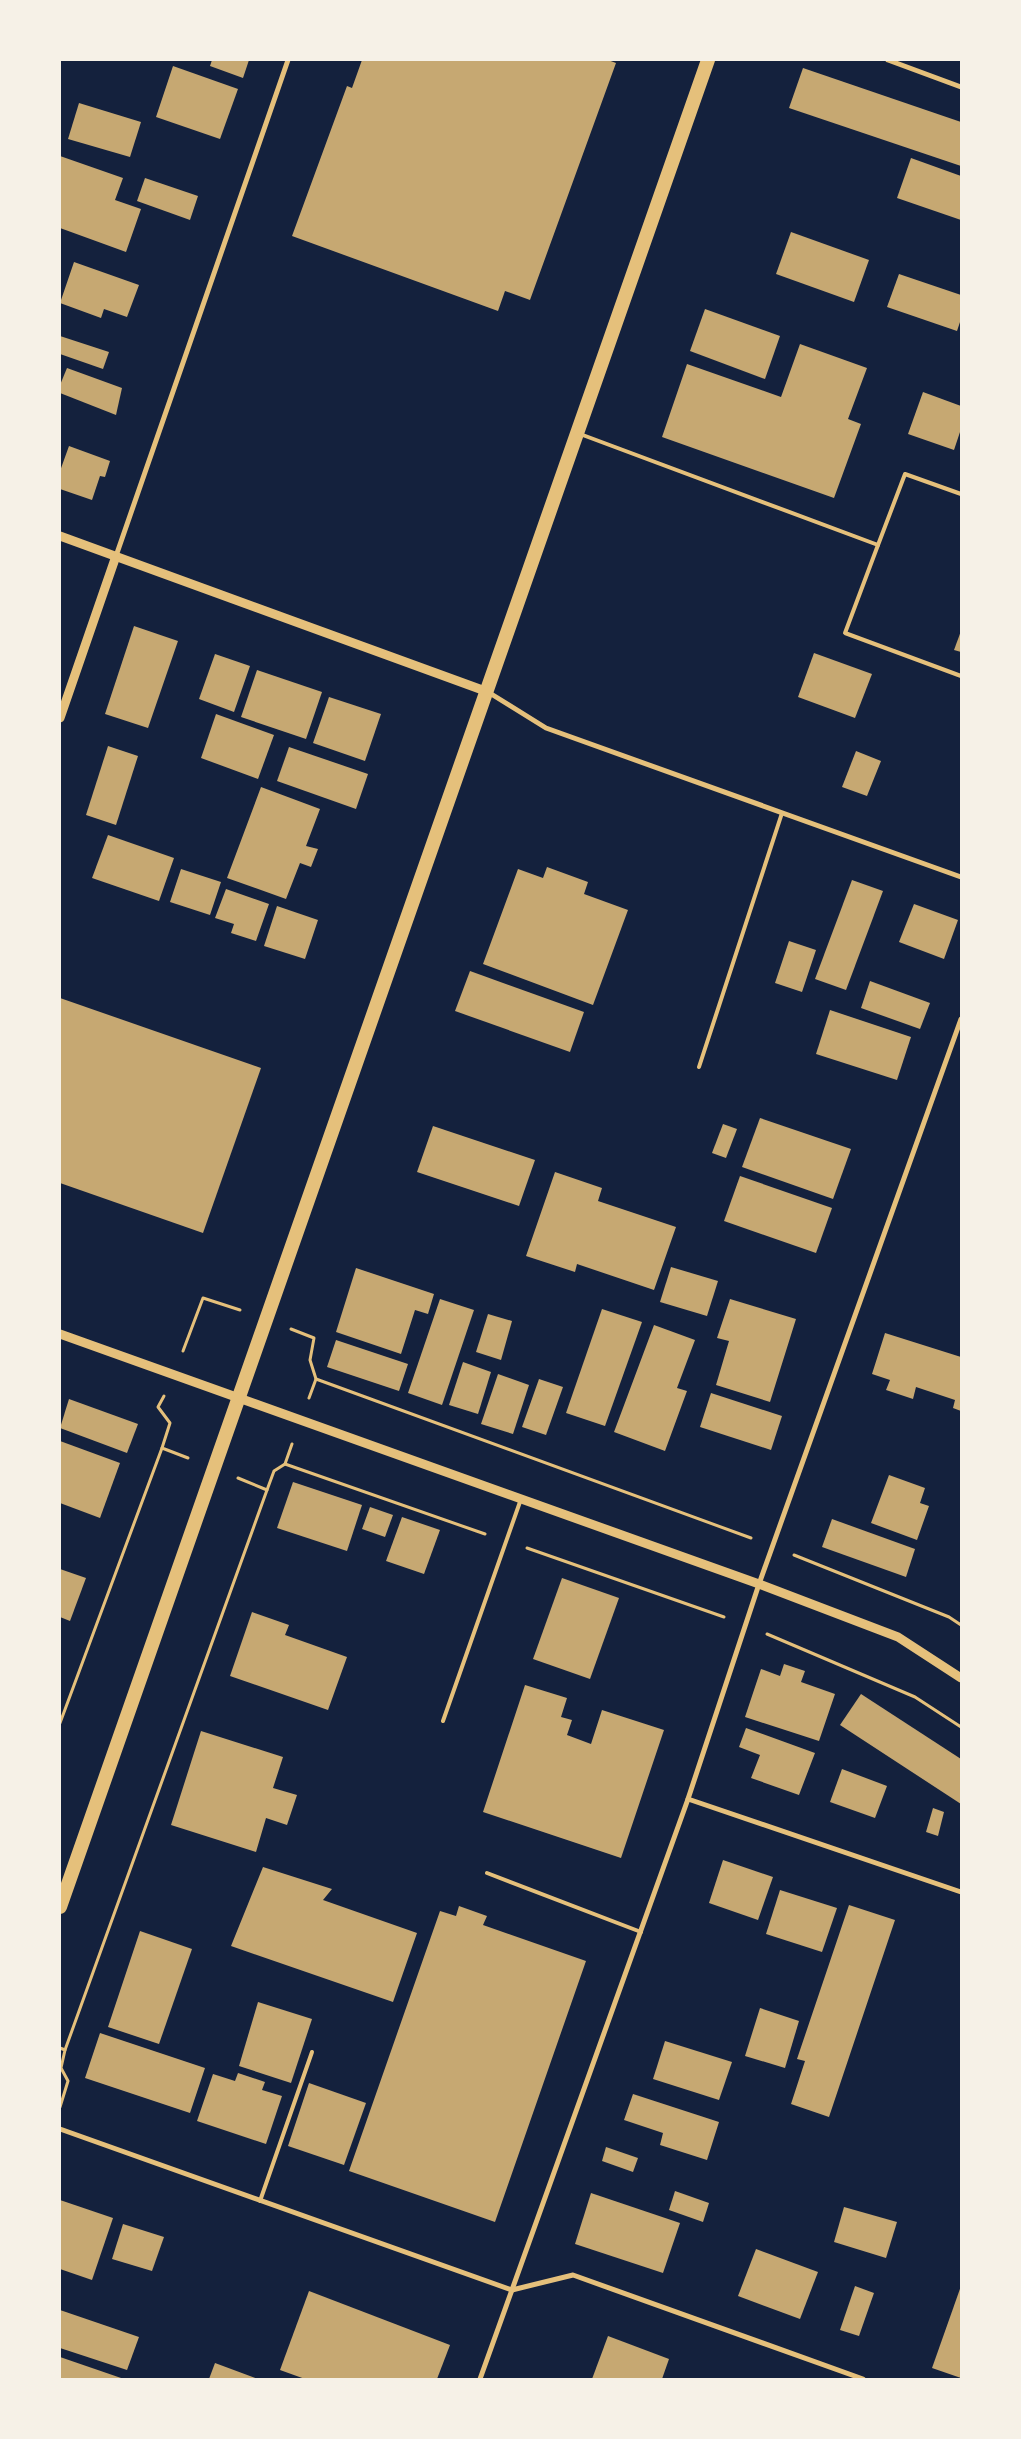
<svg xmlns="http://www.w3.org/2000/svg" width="1021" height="2439" viewBox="0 0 1021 2439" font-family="Karla,sans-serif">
	<rect width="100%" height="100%" fill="#14213d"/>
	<!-- building -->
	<g fill="#c6a872">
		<path d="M212 60H249L243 78 210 66Z"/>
		<path d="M362 60H608L616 63 530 300 505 291 498 311 292 236 347 86 352 88Z"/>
		<path d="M173 66 238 89 220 139 156 117Z"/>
		<path d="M803 68 961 122V166L789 108Z"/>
		<path d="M79 103 141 122 130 157 68 139Z"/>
		<path d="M60 156 123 178 115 200 141 209 126 252 60 228Z"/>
		<path d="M911 158 961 176V220L897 198Z"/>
		<path d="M145 178 198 196 190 220 137 201Z"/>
		<path d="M791 232 869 260 854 302 776 274Z"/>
		<path d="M74 262 139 285 127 317 104 309 101 318 60 303Z"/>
		<path d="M899 274 961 295V319L957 331 887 307Z"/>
		<path d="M705 309 780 336 765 379 690 351Z"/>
		<path d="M60 336 109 352 103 369 60 354Z"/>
		<path d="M800 344 867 368 848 419 861 424 834 498 662 437 687 364 781 397Z"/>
		<path d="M67 368 122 388 116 415 60 393V385Z"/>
		<path d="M923 392 961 406V429L954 450 908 434Z"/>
		<path d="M69 446 110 461 105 477 100 476 92 500 60 489V471Z"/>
		<path d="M134 626 178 641 148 728 105 714Z"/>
		<path d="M961 631V652L954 650Z"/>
		<path d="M814 653 872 674 855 718 798 697Z"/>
		<path d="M215 654 250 666 234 712 199 699Z"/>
		<path d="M257 670 322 692 306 739 241 717Z"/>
		<path d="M329 697 381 714 365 761 313 743Z"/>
		<path d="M216 714 274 735 258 779 201 758Z"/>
		<path d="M108 746 138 756 116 825 86 815Z"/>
		<path d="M289 747 368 774 356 809 277 781Z"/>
		<path d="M856 751 881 761 867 796 842 787Z"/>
		<path d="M261 787 320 809 306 846 318 849 311 867 300 863 286 899 227 878Z"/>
		<path d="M108 835 174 858 159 901 92 878Z"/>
		<path d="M547 867 588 882 584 894 628 910 593 1005 483 964 518 869 543 878Z"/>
		<path d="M181 869 221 882 210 915 170 902Z"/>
		<path d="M852 880 883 891 846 990 815 979Z"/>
		<path d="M226 889 269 904 256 941 231 933 234 924 215 918Z"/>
		<path d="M914 904 958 920 944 959 899 942Z"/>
		<path d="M277 906 318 920 305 959 264 946Z"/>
		<path d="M789 941 816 950 802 992 775 983Z"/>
		<path d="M470 971 584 1012 570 1052 455 1011Z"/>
		<path d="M870 981 930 1003 920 1029 861 1008Z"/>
		<path d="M60 998 261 1068 203 1233 60 1183Z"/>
		<path d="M830 1010 911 1037 897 1080 816 1054Z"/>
		<path d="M760 1118 851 1149 833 1199 742 1167Z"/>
		<path d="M723 1124 737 1129 726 1158 712 1153Z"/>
		<path d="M433 1126 535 1160 519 1206 417 1172Z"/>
		<path d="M555 1172 602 1188 598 1201 676 1227 654 1290 577 1264 575 1272 526 1256Z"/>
		<path d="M740 1176 832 1208 816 1253 724 1221Z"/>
		<path d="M671 1267 718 1281 707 1316 660 1302Z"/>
		<path d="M356 1268 434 1294 428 1314 415 1310 401 1354 336 1332Z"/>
		<path d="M440 1299 474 1310 442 1405 408 1393Z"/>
		<path d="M730 1299 796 1319 770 1402 716 1385 729 1341 717 1338Z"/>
		<path d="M602 1309 642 1322 605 1426 566 1413Z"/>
		<path d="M488 1314 512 1321 501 1360 476 1352Z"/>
		<path d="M654 1325 695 1340 677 1388 687 1391 665 1451 614 1432Z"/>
		<path d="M885 1333 961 1357V1411L953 1408 955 1400 916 1387 913 1399 886 1390 890 1380 872 1374Z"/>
		<path d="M336 1340 408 1364 399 1391 327 1367Z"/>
		<path d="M463 1362 491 1372 478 1414 449 1405Z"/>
		<path d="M498 1374 529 1385 513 1434 481 1424Z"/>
		<path d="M539 1379 563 1387 546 1435 522 1427Z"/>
		<path d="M711 1393 782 1416 771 1450 700 1427Z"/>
		<path d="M69 1399 138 1424 127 1453 60 1428Z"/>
		<path d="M60 1441 120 1463 100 1518 60 1503Z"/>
		<path d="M889 1475 925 1488 920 1503 929 1506 917 1540 871 1523Z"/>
		<path d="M293 1482 362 1505 347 1551 277 1528Z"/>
		<path d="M370 1507 393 1515 385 1537 362 1529Z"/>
		<path d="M402 1517 440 1530 424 1574 386 1561Z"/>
		<path d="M832 1519 915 1549 906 1577 822 1547Z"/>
		<path d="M60 1569 86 1578 70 1621 60 1617Z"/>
		<path d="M562 1578 619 1598 590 1679 533 1659Z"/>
		<path d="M252 1612 289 1625 285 1635 347 1657 328 1710 230 1676Z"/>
		<path d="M784 1664 805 1671 801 1682 835 1694 819 1741 745 1717 761 1669 780 1676Z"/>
		<path d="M525 1685 567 1698 561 1717 572 1720 567 1735 591 1744 602 1710 664 1730 621 1858 483 1812Z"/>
		<path d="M861 1694 961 1759V1804L840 1725Z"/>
		<path d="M746 1728 815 1753 799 1795 751 1778 760 1755 739 1747Z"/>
		<path d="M201 1731 283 1757 273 1788 297 1795 287 1825 266 1818 256 1852 171 1825Z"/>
		<path d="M842 1769 887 1786 875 1818 830 1802Z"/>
		<path d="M933 1808 944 1812 938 1836 926 1832Z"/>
		<path d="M723 1860 773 1877 758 1920 709 1903Z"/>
		<path d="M263 1867 332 1889 323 1900 417 1933 393 2002 231 1946Z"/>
		<path d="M780 1890 837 1908 822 1952 766 1934Z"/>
		<path d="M849 1905 895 1920 829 2117 791 2104 805 2061 797 2059Z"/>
		<path d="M459 1906 487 1916 483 1925 586 1961 495 2222 349 2171 440 1911 456 1916Z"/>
		<path d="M140 1931 192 1949 159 2044 108 2027Z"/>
		<path d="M258 2002 312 2019 291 2083 239 2066Z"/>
		<path d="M760 2008 799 2021 785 2068 745 2056Z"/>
		<path d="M100 2033 205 2068 190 2113 85 2078Z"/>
		<path d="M665 2041 732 2062 719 2100 653 2079Z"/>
		<path d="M238 2073 265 2082 262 2090 282 2096 266 2144 197 2121 213 2074 235 2081Z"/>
		<path d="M309 2083 366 2103 344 2165 288 2146Z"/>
		<path d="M633 2094 719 2122 707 2160 660 2145 663 2133 624 2120Z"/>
		<path d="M606 2147 638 2158 633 2172 602 2161Z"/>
		<path d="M675 2191 709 2203 703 2222 669 2210Z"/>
		<path d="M591 2193 680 2223 663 2273 575 2244Z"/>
		<path d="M60 2200 113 2218 92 2280 60 2269Z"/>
		<path d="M844 2207 897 2222 886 2258 834 2242Z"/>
		<path d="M123 2224 164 2237 152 2271 112 2259Z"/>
		<path d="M756 2249 818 2272 800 2319 738 2296Z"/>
		<path d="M855 2286 874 2293 859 2336 840 2330Z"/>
		<path d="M961 2286V2378L932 2368Z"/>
		<path d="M309 2291 450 2345 437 2379H305L280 2370Z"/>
		<path d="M60 2310 139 2337 127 2370 60 2348Z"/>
		<path d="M608 2336 669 2359 662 2379H592Z"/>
		<path d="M60 2357 124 2379H60Z"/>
		<path d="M215 2363 258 2379H209Z"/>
	</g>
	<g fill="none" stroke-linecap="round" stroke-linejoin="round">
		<!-- path -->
		<g stroke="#e5c07b" stroke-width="3">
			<path d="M291 1329 314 1338 310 1360 316 1379"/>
			<path d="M183 1351 203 1298 240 1310"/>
			<path d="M164 1396 158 1407 170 1423 162 1448 188 1458"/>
			<path d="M309 1398 316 1379 751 1538"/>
			<path d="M285 1464 485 1534"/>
			<path d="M238 1478 267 1490 274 1471 285 1464 292 1444"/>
			<path d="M527 1548 724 1617"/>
			<path d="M794 1555 949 1617 961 1625"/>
			<path d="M767 1634 915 1697 961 1727"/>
			<path d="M60 1723 162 1448"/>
			<path d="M60 2048 65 2050 61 2068 68 2081 60 2107"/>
			<path d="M65 2050 267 1490"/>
		</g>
		<!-- service -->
		<g stroke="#e5c07b" stroke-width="4">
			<path d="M580 434 878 545 905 474 961 494"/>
			<path d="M878 545 845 633 961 676"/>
			<path d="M699 1067 782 813"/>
			<path d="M443 1721 521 1499"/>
			<path d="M487 1873 641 1932"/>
			<path d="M260 2201 312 2052"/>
		</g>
		<!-- minor -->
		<g stroke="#e5c07b" stroke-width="5">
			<path d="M888 60 961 87"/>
			<path d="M116 556 288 60"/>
			<path d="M488 692 546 728 961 877"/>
			<path d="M688 1799 961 1892"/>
			<path d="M60 2129 512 2290 573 2275 863 2379"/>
			<path d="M480 2379 688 1799 759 1584 961 1019"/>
		</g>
		<!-- tertiary -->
		<g stroke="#e5c07b" stroke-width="9">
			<path d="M60 536 488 692"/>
			<path d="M60 718 116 556"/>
			<path d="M60 1334 759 1584 898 1637 961 1678"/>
		</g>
		<!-- trunk -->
		<path stroke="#e5c07b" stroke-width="14" d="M60 1907 708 60"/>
	</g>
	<!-- border -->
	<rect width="1021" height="2439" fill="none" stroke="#f6f1e7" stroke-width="122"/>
</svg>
